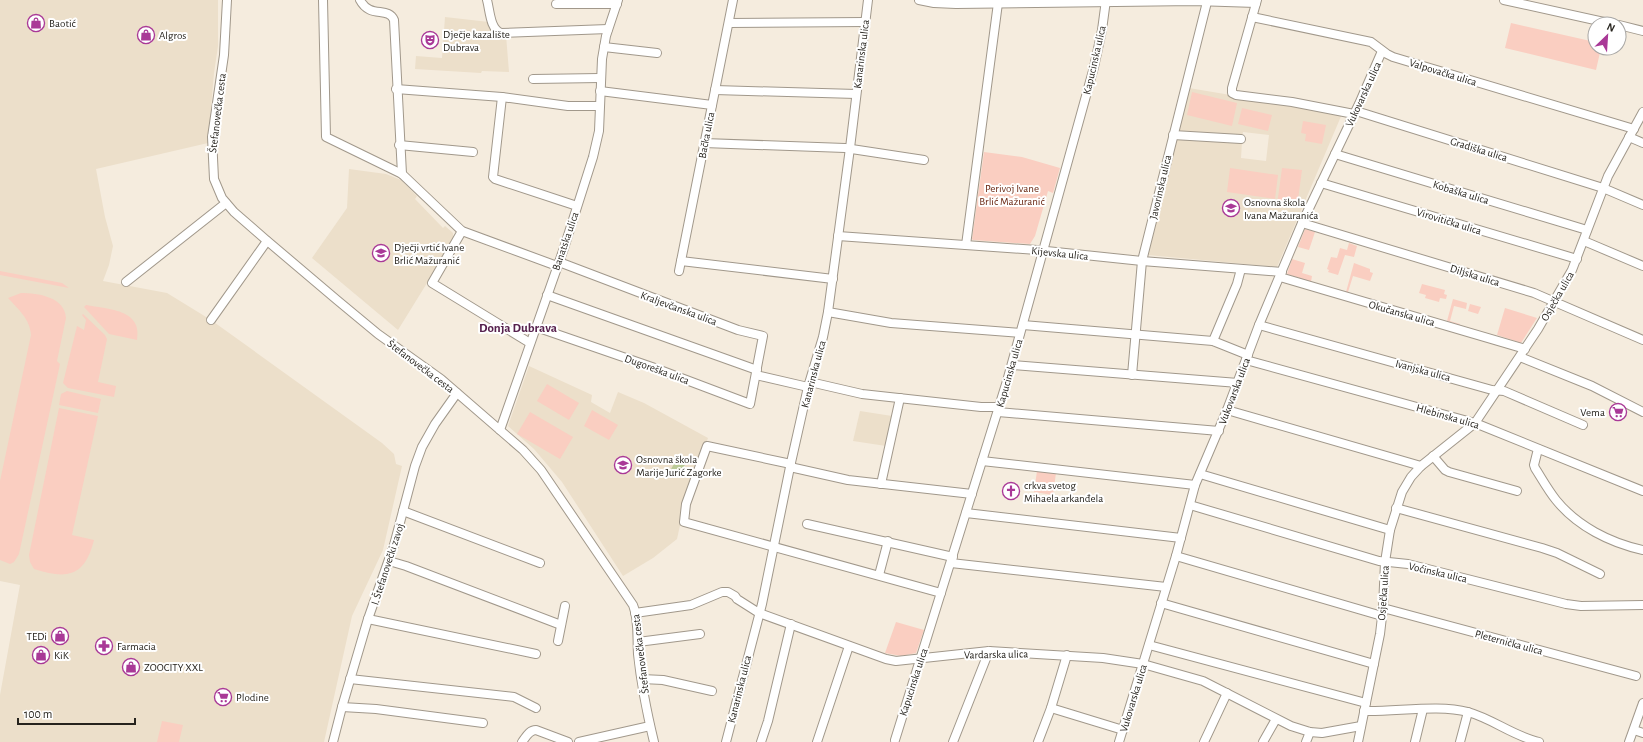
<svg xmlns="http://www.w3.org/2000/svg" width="1643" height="742" viewBox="0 0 1643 742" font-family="'Alegreya Sans',sans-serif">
	<rect width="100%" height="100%" fill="#f5ecde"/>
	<!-- built -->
	<g fill="#ecdfca">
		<path d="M0 0H218V46L214 73 208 143 96 169 105 217 113 246 109 265 103 281 167 293 211 320 382 443 394 454 396 464 402 466 383 550 352 616 324 742H0V695L20 585 0 581Z"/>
		<path d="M445 17 489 22 506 35 509 72 482 71 481 73 415 69 416 56 442 58Z"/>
		<path d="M1189 88 1342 114 1277 267 1148 255 1177 138 1242 142 1241 158 1266 161 1269 135 1243 132 1242 137 1179 132Z"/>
		<path d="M349 169 386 174 401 180 417 196 415 199 443 228 445 226 453 233V238L448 249 398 330 312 258 347 208Z"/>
		<path d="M529 366 592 395 591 402 610 413 618 392 644 403 708 438 686 498 677 539 653 558 623 576 562 482 534 449 508 426Z"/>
		<path d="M860 411 892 416 886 446 853 441Z"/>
	</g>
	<!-- green -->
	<g fill="#facec1">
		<path d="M1511 23 1595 42V48H1601L1596 70 1505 48Z"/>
		<path d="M1192 92 1237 103 1232 126 1187 115Z"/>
		<path d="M1242 108 1272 115 1268 131 1238 124Z"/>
		<path d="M1303 121 1326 125 1322 144 1305 141 1306 134 1301 133Z"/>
		<path d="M984 152 1022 157 1060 168 1053 193 1048 191 1035 236 1030 244 973 240 972 239Z"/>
		<path d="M1230 168 1278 175 1275 199 1227 192Z"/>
		<path d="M1282 168 1302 170 1297 207 1277 205Z"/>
		<path d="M1305 229 1315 232 1309 250 1298 247Z"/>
		<path d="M1349 243 1357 246 1354 257 1345 255 1338 275 1328 272 1329 270 1327 269 1331 257 1337 258 1340 248 1347 250Z"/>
		<path d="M1292 259 1305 263 1302 273 1312 276 1311 282 1287 274Z"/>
		<path d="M1354 263 1370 269V272L1373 273 1370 281 1353 276 1348 292H1346Z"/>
		<path d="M0 271 62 283 69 288 0 275Z"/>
		<path d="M1422 284 1445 290 1444 294 1447 295 1446 299 1440 298 1439 302 1425 298 1426 295 1419 293Z"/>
		<path d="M21 293C38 293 65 297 66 318L57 361 60 364 19 554 14 562 10 564 0 560V481L31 335C30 319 18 309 8 298Z"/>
		<path d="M1453 299 1467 303 1466 309 1454 306 1450 321 1460 324V325L1447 321Z"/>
		<path d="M1470 304 1481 307 1478 314 1468 311Z"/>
		<path d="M86 305C107 309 143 309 137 340L109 334 84 307Z"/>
		<path d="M1505 308 1537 318 1521 343 1497 335Z"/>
		<path d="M83 314 105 335 107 339 98 382 116 386 114 397 68 388 63 383 77 326 84 330 86 320 82 315Z"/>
		<path d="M547 384 579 403 569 420 537 401Z"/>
		<path d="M67 391 101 399 98 413 59 405 61 394Z"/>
		<path d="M59 408 98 416 72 535 94 540C85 576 68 580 34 569L30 562 29 555Z"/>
		<path d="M592 410 618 425 609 440 584 426Z"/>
		<path d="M530 412 573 437 560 459 517 434Z"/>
		<path d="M1037 471 1056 473 1053 495 1034 492Z"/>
		<path d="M896 622 924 630 916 653 901 656 885 653Z"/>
		<path d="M162 721 183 725 179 742H157Z"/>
	</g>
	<!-- water -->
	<path fill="#baca96" d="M679 455 688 459 679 476 670 471Z"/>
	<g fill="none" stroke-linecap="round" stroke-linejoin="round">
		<!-- minor casing -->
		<g stroke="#a1988b" stroke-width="10">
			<g id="minor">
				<path d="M227 0 224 55 212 137 214 179 222 198 234 212 265 239 337 300 378 334 441 379 523 450 541 470 633 605C639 620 637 638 638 654 641 683 647 713 654 742"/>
				<path d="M323 0 326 137 402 174 462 231 557 266"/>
				<path d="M360 0C370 19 388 6 394 20L402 174"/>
				<path d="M487 0C490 11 490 29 501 33L608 29"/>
				<path d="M919 0 934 3 956 4 1195 1 1256 3"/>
				<path d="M1257 0 1232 88V93L1236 95 1292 102 1354 114"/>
				<path d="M1504 0 1613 24"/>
				<path d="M556 4H617"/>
				<path d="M1252 17 1371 42 1387 54 1393 57 1634 129"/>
				<path d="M729 23 865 22"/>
				<path d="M1619 25 1643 31"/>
				<path d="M604 47 657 53"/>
				<path d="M533 79 600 78"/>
				<path d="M396 89 502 97 568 106H599"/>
				<path d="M715 90 856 94"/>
				<path d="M600 91 712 105"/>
				<path d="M502 97 493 177 495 179 577 206"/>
				<path d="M1356 111 1603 188 1643 205"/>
				<path d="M1173 135 1241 139"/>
				<path d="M1629 137 1643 143"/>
				<path d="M704 143 845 148 924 160"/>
				<path d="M399 145 473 152"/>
				<path d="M1335 154 1587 230"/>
				<path d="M1321 183 1577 259"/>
				<path d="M1302 223 1534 293 1643 340"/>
				<path d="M462 231 432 283 530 343"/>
				<path d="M838 236 1037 250 1142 261 1282 272"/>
				<path d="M1584 241 1643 266"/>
				<path d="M966 245 998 3"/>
				<path d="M681 261 833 279"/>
				<path d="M679 271 733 0"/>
				<path d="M1280 277 1525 349"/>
				<path d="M126 282 226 203"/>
				<path d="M547 295 757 370"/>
				<path d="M828 312 891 323 1020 333"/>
				<path d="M211 320 267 241"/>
				<path d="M1023 325 1213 341 1248 355"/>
				<path d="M1259 325 1492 390 1504 391 1583 425"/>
				<path d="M536 327 652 367 750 404 763 336 738 330 559 262"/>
				<path d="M1213 341 1237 284 1241 269"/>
				<path d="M1520 357 1592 386 1643 412"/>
				<path d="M1246 360 1475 423 1643 491"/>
				<path d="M1012 365 1238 383"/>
				<path d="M756 375 808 387"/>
				<path d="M1132 375 1142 261 1207 2"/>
				<path d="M810 382 862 394 981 407H999"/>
				<path d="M1227 410 1421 466"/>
				<path d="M998 412 1219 431"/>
				<path d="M500 430 564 248 593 157 599 131 602 59 606 36 618 0"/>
				<path d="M1538 449 1534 465 1535 468C1542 479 1548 490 1556 500 1577 526 1610 543 1643 550"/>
				<path d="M1433 456 1445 470 1449 472 1517 491"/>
				<path d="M982 461 1195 485"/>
				<path d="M791 464 707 446 686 504 684 522 941 593"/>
				<path d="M790 467 848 480 972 494"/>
				<path d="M1200 474 1390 530"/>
				<path d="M881 484 900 398"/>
				<path d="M1190 505 1379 561 1408 564 1566 604 1581 606 1643 605"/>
				<path d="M1396 508 1542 548 1557 553 1600 574"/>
				<path d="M403 511 540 563"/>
				<path d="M966 513 1181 538"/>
				<path d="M807 524 953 557"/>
				<path d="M1176 556 1382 616"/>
				<path d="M389 561 406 566 561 625"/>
				<path d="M951 563 1166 587"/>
				<path d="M879 575 888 541"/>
				<path d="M1161 603 1374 664"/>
				<path d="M1383 608 1636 676"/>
				<path d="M635 613 691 605 722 592H728L735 596 737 599 759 613 886 659 896 661 989 651 1103 658 1143 664 1203 681 1291 726 1310 732 1322 733 1361 726"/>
				<path d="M368 619 536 654"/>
				<path d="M558 641 565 606"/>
				<path d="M638 642 700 634"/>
				<path d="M1149 645 1366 703"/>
				<path d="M350 679 514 697 536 708"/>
				<path d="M642 679 663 680 712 691"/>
				<path d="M342 707 376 709 483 723"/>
				<path d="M1051 708 1123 730"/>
				<path d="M1364 711C1396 712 1439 704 1468 712 1493 719 1513 736 1539 742"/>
				<path d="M1634 730 1643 733"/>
				<path d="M895 740 1007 381 1094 67 1102 30 1106 0"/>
				<path d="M333 742 342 707 368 619 394 545 415 466 422 447 435 424 457 393"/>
				<path d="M522 742C526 737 529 730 536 730L568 742"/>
				<path d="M579 742 650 726"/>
				<path d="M726 742 762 604 790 467 808 387 823 337 828 312 850 148 868 0"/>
				<path d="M761 742 768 721 791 624"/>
				<path d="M817 742 849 646"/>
				<path d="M953 742 989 651"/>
				<path d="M1038 742 1051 708 1067 655"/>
				<path d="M1119 742 1176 556 1195 485 1227 410 1259 325 1302 223 1359 104 1382 51"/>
				<path d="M1204 742 1227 693"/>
				<path d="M1263 742 1276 719"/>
				<path d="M1306 742 1310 732"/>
				<path d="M1358 742 1380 634 1383 608 1385 562 1390 530 1402 492 1411 477 1421 466 1475 423 1538 329 1572 270 1608 176 1643 112"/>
				<path d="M1415 742 1423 709"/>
				<path d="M1460 742 1468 712"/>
				<path d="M1629 742 1643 703"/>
			</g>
		</g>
		<!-- minor -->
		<use href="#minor" stroke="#fff" stroke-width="8"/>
	</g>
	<!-- icons -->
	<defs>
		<g id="shop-ring" transform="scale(0.9)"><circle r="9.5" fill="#fff" stroke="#a93997" stroke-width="1.5"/><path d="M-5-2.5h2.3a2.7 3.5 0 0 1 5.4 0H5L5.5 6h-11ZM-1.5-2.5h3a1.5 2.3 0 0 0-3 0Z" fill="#a93997"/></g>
		<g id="theatre-ring" transform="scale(0.9)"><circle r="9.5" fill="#fff" stroke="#a93997" stroke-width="1.5"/><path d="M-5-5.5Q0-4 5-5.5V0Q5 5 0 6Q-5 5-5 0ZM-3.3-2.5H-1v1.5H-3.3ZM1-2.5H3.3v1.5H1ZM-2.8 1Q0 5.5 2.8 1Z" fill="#a93997"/></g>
		<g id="school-ring" transform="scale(0.9)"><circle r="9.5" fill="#fff" stroke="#a93997" stroke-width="1.5"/><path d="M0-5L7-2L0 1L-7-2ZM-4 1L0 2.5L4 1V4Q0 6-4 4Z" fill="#a93997"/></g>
		<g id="supermarket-ring" transform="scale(0.9)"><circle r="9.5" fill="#fff" stroke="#a93997" stroke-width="1.5"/><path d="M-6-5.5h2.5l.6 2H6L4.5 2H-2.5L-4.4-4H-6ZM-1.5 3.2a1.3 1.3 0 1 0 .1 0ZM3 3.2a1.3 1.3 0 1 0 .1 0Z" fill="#a93997"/></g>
		<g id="church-ring" transform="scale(0.9)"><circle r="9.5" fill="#fff" stroke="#a93997" stroke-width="1.5"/><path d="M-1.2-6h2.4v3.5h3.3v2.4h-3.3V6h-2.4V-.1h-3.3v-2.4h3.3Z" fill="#a93997"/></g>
		<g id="pharmacy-ring" transform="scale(0.9)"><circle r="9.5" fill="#fff" stroke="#a93997" stroke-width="1.5"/><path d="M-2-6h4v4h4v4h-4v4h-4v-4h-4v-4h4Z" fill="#a93997"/></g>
	</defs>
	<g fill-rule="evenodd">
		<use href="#shop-ring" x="36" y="23"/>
		<use href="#shop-ring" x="146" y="35"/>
		<use href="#theatre-ring" x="430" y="40"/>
		<use href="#school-ring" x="1231" y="208"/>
		<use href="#school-ring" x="381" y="253"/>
		<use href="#supermarket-ring" x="1618" y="412"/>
		<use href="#school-ring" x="623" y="465"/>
		<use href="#church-ring" x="1011" y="491"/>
		<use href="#shop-ring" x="60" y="636"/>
		<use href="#pharmacy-ring" x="104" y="646"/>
		<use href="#shop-ring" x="41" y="655"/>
		<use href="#shop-ring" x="131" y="667"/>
		<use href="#supermarket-ring" x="223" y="697"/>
	</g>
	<g text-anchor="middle" stroke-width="4" stroke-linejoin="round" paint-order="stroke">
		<!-- poi labels -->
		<g font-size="11" fill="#26231d" stroke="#fff" text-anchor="start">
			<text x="49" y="27">Baotić</text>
			<text x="443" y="38">Dječje kazalište<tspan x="443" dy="13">Dubrava</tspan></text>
			<text x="159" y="39">Algros</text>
			<text x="1244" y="206">Osnovna škola<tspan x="1244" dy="13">Ivana Mažuranića</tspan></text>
			<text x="394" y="251">Dječji vrtić Ivane<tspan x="394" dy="13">Brlić Mažuranić</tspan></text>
			<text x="1605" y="416" text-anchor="end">Vema</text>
			<text x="636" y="463">Osnovna škola<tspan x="636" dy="13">Marije Jurić Zagorke</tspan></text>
			<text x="1024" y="489">crkva svetog<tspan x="1024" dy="13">Mihaela arkanđela</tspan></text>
			<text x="47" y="640" text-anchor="end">TEDi</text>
			<text x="117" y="650">Farmacia</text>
			<text x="54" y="659">KiK</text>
			<text x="144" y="671">ZOOCITY XXL</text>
			<text x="236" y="701">Plodine</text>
		</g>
		<!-- street labels -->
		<g font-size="11" fill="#26231d" stroke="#fff">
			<text transform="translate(861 54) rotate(-83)" y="4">Kanarinska ulica</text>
			<text transform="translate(1094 60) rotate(-77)" y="4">Kapucinska ulica</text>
			<text transform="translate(1443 72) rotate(17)" y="4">Valpovačka ulica</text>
			<text transform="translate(1363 94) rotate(-65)" y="4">Vukovarska ulica</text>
			<text transform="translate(217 113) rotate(-83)" y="4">Štefanovečka cesta</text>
			<text transform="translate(706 135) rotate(-79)" y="4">Bačka ulica</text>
			<text transform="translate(1479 149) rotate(17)" y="4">Gradiška ulica</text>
			<text transform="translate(1160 187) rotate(-77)" y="4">Javorinska ulica</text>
			<text transform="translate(1461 192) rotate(17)" y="4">Kobaška ulica</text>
			<text transform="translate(1449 221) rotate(17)" y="4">Virovitička ulica</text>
			<text transform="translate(565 241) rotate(-71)" y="4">Banatska ulica</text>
			<text transform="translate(1060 253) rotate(6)" y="4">Kijevska ulica</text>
			<text transform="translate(1475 275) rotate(17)" y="4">Diljska ulica</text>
			<text transform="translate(1557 296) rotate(-60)" y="4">Osječka ulica</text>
			<text transform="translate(679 308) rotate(20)" y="4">Kraljevčanska ulica</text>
			<text transform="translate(1402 313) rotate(16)" y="4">Okučanska ulica</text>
			<text transform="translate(421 366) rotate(37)" y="4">Štefanovečka cesta</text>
			<text transform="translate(657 369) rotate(20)" y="4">Dugoreška ulica</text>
			<text transform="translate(1423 370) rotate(15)" y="4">Ivanjska ulica</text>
			<text transform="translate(1009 373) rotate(-74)" y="4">Kapucinska ulica</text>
			<text transform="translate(813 374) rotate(-75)" y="4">Kanarinska ulica</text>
			<text transform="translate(1234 391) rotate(-69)" y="4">Vukovarska ulica</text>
			<text transform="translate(1448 416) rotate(16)" y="4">Hlebinska ulica</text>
			<text transform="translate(387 564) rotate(-72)" y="4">I. Štefanovečki zavoj</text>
			<text transform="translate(1438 572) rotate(13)" y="4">Voćinska ulica</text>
			<text transform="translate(1383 593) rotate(-86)" y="4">Osječka ulica</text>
			<text transform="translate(1509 642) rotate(15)" y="4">Pleternička ulica</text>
			<text transform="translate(640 654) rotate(-97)" y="4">Štefanovečka cesta</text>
			<text transform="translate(996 654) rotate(-1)" y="4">Vardarska ulica</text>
			<text transform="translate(913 682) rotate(-72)" y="4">Kapucinska ulica</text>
			<text transform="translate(739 689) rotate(-76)" y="4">Kanarinska ulica</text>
			<text transform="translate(1133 698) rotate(-73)" y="4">Vukovarska ulica</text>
		</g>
		<!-- park labels -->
		<g font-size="11" fill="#692611" stroke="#fff">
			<text x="1012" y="192">Perivoj Ivane<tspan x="1012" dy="13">Brlić Mažuranić</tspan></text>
		</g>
		<!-- quarter labels -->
		<g font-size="13" font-weight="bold" fill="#56204d" stroke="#fff">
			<text x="518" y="332">Donja Dubrava</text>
		</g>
	</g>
	<!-- north arrow -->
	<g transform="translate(1607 36) rotate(25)"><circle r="19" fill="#ffffff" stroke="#a8a7a5"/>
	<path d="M0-3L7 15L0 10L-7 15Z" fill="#a93997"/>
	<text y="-6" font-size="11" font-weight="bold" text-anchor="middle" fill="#26231d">N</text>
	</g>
	<!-- scale -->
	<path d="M18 718v6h117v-6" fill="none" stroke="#26231d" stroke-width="2"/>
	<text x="24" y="718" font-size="12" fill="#26231d" stroke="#ffffff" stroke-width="3" paint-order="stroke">100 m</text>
</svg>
